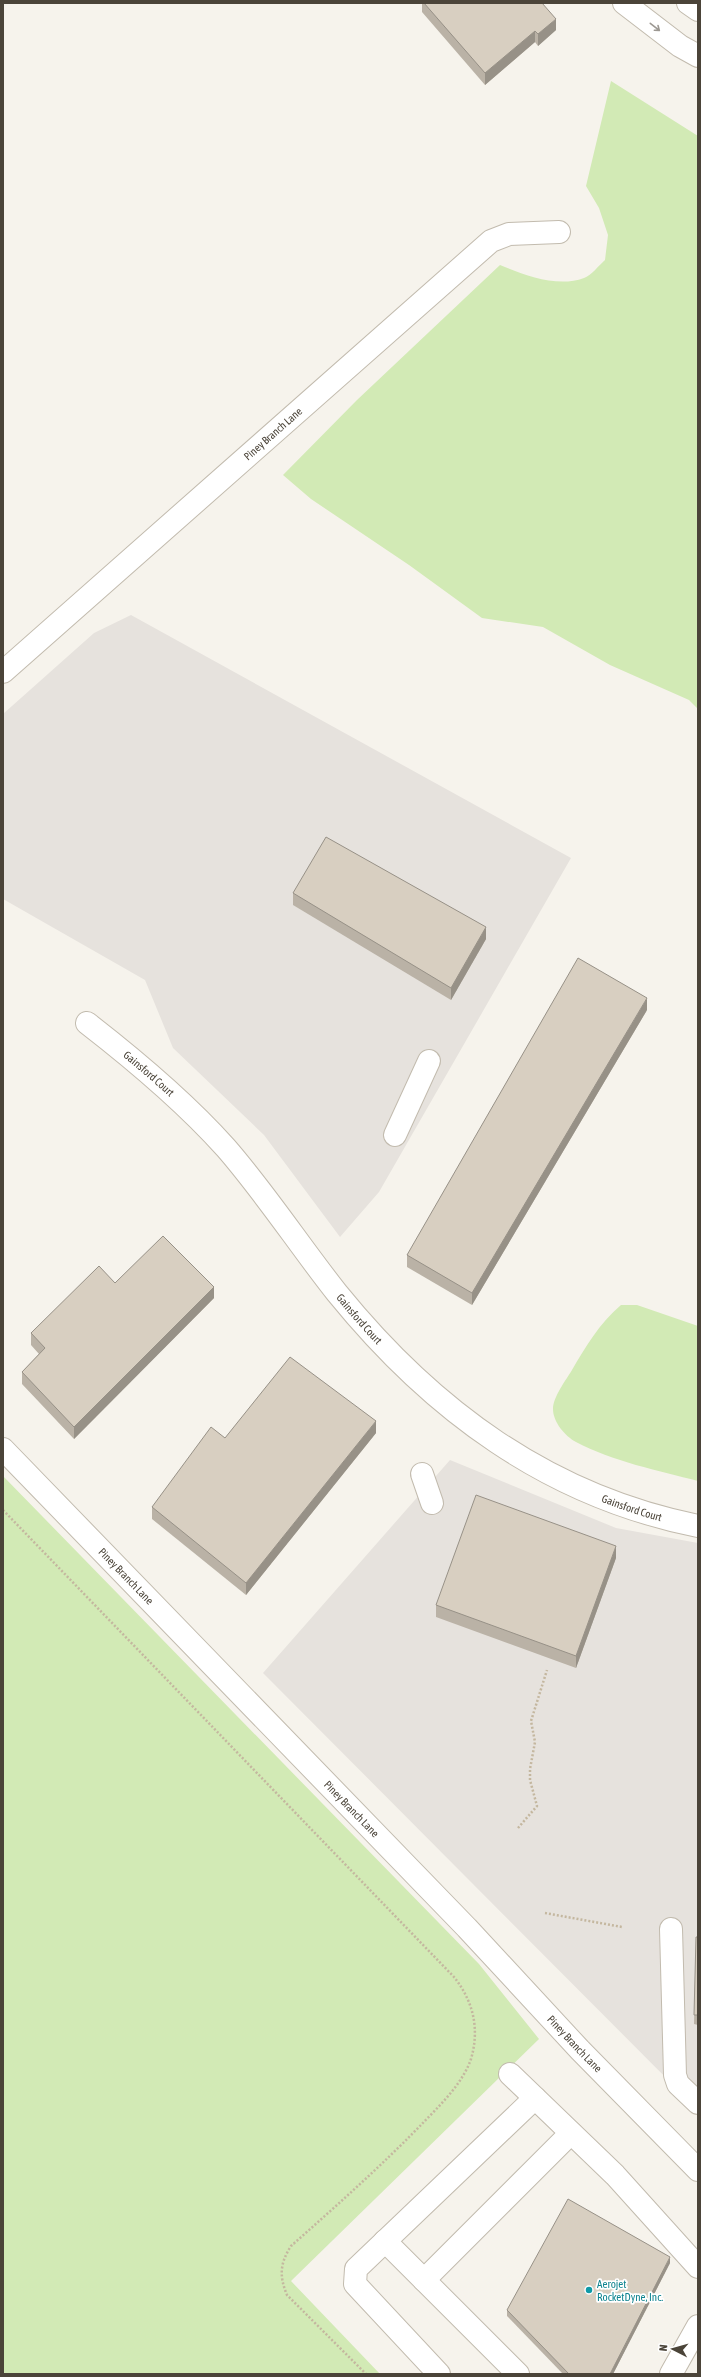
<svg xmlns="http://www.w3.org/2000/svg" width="701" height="2377" viewBox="0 0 701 2377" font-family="'Asap Condensed',sans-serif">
	<rect width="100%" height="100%" fill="#f6f3ec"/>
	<!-- industrial -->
	<g fill="#e6e2dd">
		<path d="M131 615 571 858 379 1192 340 1237 264 1135 173 1048 145 980 3 899V714L94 633Z"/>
		<path d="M450 1460 616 1528 698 1543V2110L263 1673Z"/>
	</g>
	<!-- green -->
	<g fill="#d2eab5">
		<path d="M611 81 698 136V709L689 700 610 665 543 627 482 618 409 565 311 499 283 475 357 400 500 265C525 275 557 288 584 278 591 276 599 265 605 260L608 235 599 208 586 186Z"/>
		<path d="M621 1305H637L698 1326V1481C659 1471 612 1461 576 1442 565 1436 553 1422 553 1409 553 1397 566 1380 572 1370 586 1346 599 1324 621 1305Z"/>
		<path d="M3 1476 479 1964 539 2039 291 2281 380 2374H3Z"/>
	</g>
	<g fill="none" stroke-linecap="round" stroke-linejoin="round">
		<!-- minor casing -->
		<g stroke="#c2bbae" stroke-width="24">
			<g id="minor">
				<path d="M624 3 680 46 698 56"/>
				<path d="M688 3 698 10"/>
				<path id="s1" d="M3 672 491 241 509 234 559 232"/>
				<path id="s2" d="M87 1023C136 1061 184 1101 226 1148 266 1194 299 1245 337 1293 432 1410 548 1496 698 1526"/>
				<path d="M395 1135 429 1061"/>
				<path id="s3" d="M3 1449 467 1928 580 2050 698 2170"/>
				<path d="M422 1474 432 1503"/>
				<path d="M671 1929 675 2075 678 2084 698 2103"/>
				<path d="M510 2074 615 2175 698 2267"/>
				<path d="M385 2241 518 2374"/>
				<path d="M424 2280 571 2133"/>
				<path d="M439 2374 355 2284 356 2269 535 2098"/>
				<path d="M671 2374 698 2326"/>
			</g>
		</g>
		<!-- path -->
		<g stroke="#c4b79f" stroke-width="2.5" stroke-dasharray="2 2" stroke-linecap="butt">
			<path d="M3 1510 454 1977C473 2001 480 2028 471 2059 462 2085 438 2107 420 2126 379 2168 335 2207 291 2246 280 2263 279 2276 287 2295L366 2374"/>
			<path d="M518 1828 537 1806 530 1780V1769L535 1742 531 1721 547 1670"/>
			<path d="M545 1913 622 1927"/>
		</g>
		<!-- minor -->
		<use href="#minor" stroke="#fff" stroke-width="22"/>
	</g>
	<!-- wall -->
	<g fill="#bab2a6">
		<path d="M422 3H542L556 30 538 46 535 42 485 85 422 12Z"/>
		<path d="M293 893 486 939 451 1000 293 905Z"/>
		<path d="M647 1010 472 1305 407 1267V1255Z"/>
		<path d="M115 1283 214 1298 74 1439 22 1384V1372L39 1354 31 1345V1333Z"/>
		<path d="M376 1433 246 1595 152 1519V1507L225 1438Z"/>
		<path d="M616 1558 576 1668 436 1617V1605Z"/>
		<path d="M696 1937H698V2025L694 2024Z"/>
		<path d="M670 2263 613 2374H563L507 2316V2310Z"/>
	</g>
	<!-- shaded-wall -->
	<g fill="#979187">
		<path d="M556 19V30L538 46V34Z"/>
		<path d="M535 31V42L485 85V73Z"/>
		<path d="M486 927V939L451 1000V988Z"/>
		<path d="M647 998V1010L472 1305V1293Z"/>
		<path d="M214 1287V1298L74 1439V1427Z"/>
		<path d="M376 1421V1433L246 1595V1583Z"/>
		<path d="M616 1546V1558L576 1668V1656Z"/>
		<path d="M670 2257V2263L613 2374H610Z"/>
	</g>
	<!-- building -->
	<g fill="#d8cfc1" stroke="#979187">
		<path d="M424 3H542L556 19 538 34 535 31 485 73Z"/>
		<path d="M326 837 486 927 451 988 293 893Z"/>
		<path d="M578 958 647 998 472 1293 407 1255Z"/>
		<path d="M163 1236 214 1287 74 1427 22 1372 45 1348 31 1333 99 1266 115 1283Z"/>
		<path d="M290 1357 376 1421 246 1583 152 1507 211 1427 225 1438Z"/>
		<path d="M476 1495 616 1546 576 1656 436 1605Z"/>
		<path d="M696 1937H698V2015H694Z"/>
		<path d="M568 2199 670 2257 610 2374H569L507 2310Z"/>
	</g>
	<!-- one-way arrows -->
	<defs><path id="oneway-shaft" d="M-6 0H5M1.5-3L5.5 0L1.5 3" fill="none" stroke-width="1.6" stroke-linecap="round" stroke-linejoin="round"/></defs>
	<use stroke="#9c9892" href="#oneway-shaft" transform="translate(655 27) rotate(38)"/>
	<!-- markers -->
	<circle fill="#0f9aa8" stroke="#fff" stroke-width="1.5" cx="589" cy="2290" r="4"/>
	<g text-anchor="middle" stroke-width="3.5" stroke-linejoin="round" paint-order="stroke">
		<!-- street labels -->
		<g font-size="11" fill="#4b4439" stroke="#fff">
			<text dy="4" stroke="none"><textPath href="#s1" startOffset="360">Piney Branch Lane</textPath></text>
			<text dy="4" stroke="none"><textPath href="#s2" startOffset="80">Gainsford Court</textPath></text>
			<text dy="4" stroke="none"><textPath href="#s2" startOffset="404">Gainsford Court</textPath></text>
			<text dy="4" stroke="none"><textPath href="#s2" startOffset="740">Gainsford Court</textPath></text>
			<text dy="4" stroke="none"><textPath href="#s3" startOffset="177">Piney Branch Lane</textPath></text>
			<text dy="4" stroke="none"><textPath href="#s3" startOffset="501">Piney Branch Lane</textPath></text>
			<text dy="4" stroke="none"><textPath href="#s3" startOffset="825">Piney Branch Lane</textPath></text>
		</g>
		<!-- culture labels -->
		<g font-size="11" fill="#0d838f" stroke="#fff" text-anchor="start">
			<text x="597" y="2288">Aerojet<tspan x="597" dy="13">RocketDyne, Inc.</tspan></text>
		</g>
	</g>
	<!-- border -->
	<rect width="701" height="2377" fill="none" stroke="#4b4439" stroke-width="8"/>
	<!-- north arrow -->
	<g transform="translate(673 2349) rotate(276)" stroke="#ffffff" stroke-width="3" paint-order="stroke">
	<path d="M0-3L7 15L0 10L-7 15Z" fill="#4b4439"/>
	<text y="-6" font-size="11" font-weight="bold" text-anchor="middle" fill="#4b4439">N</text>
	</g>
</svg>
